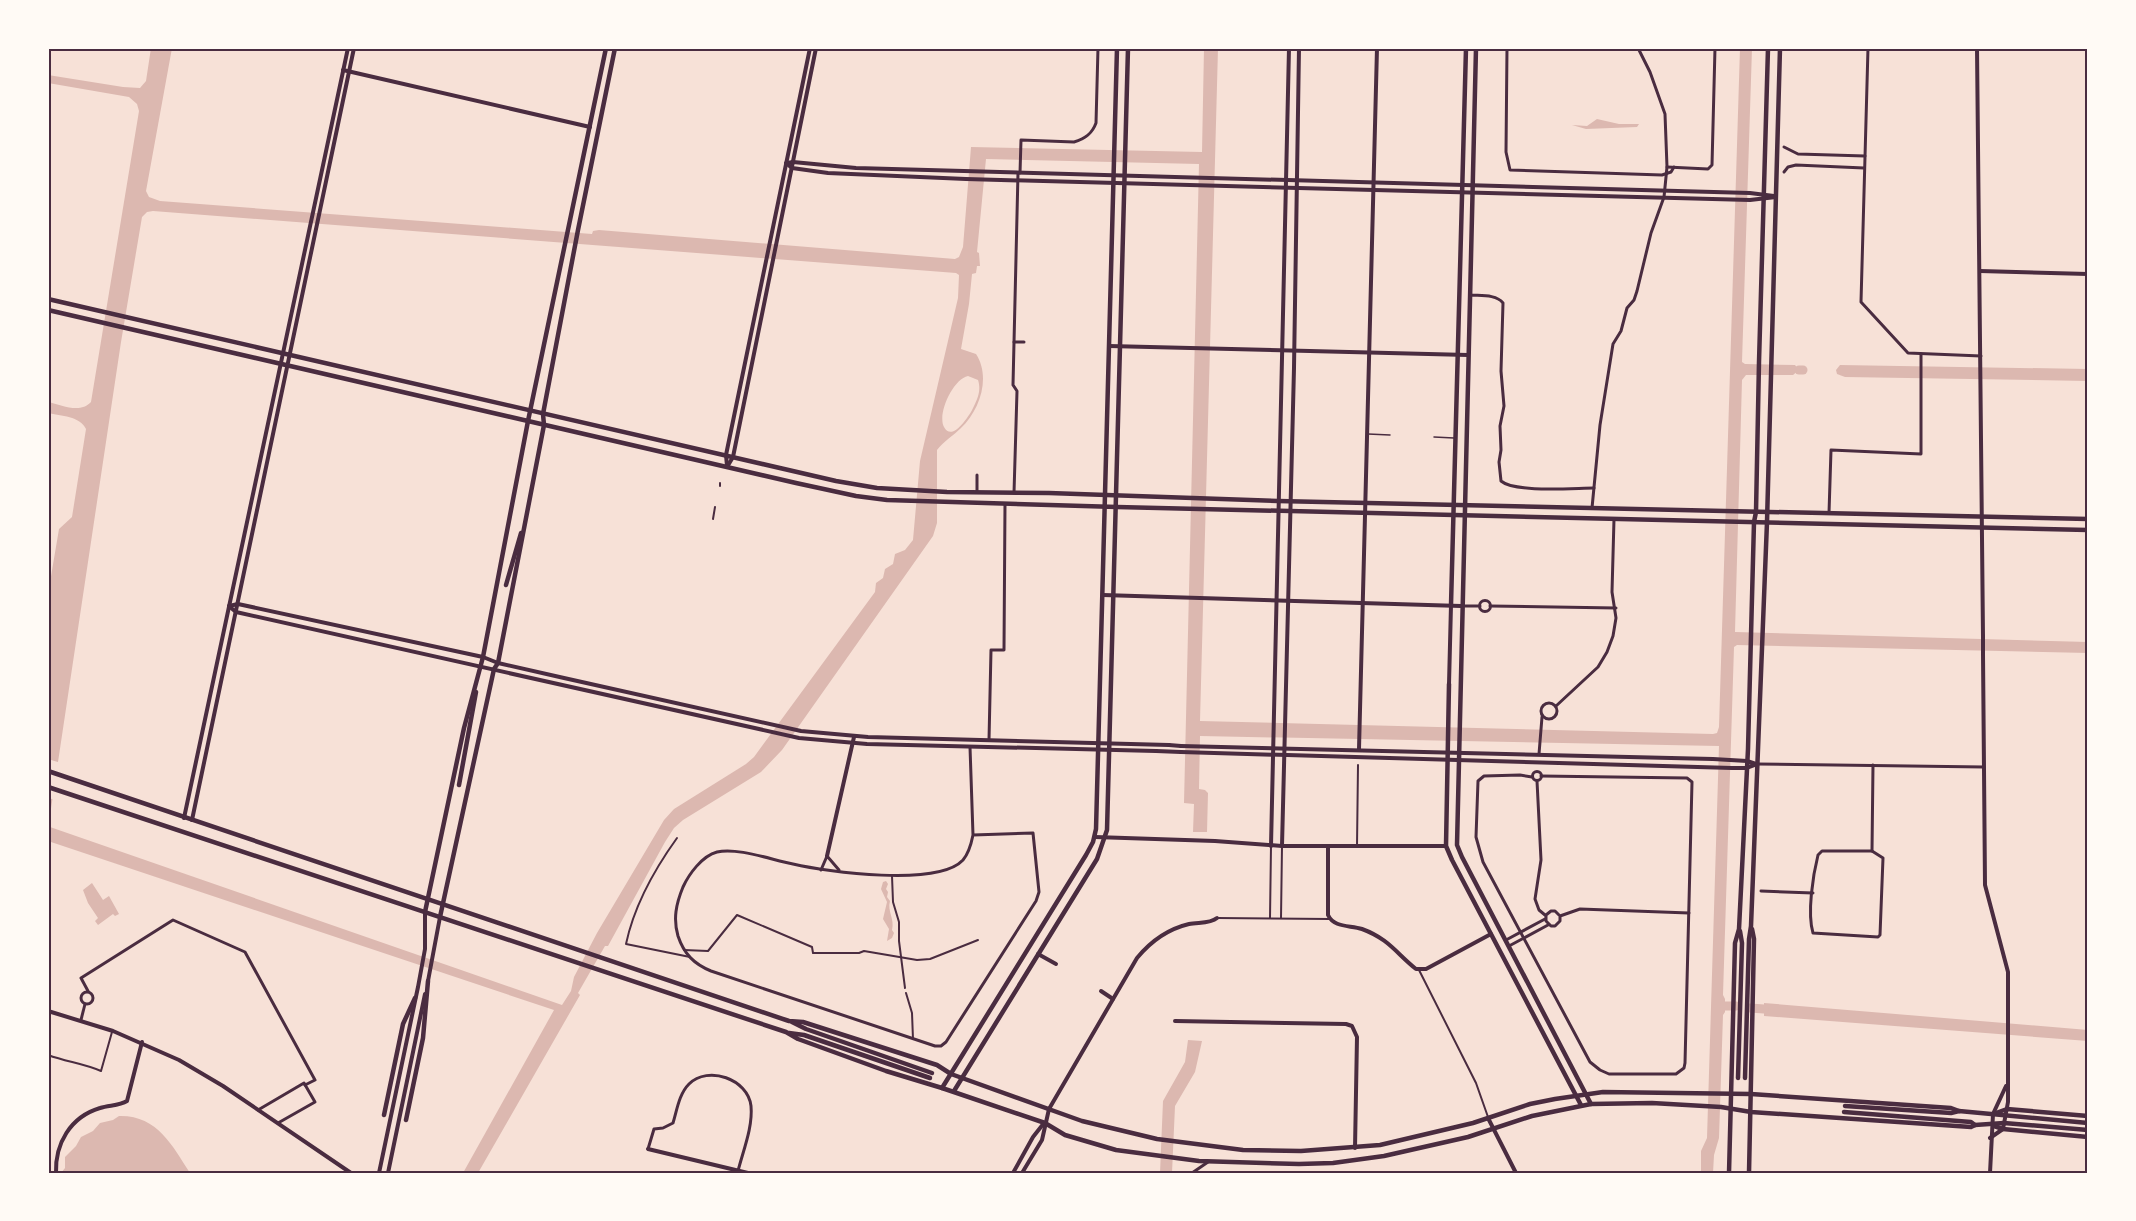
<svg xmlns="http://www.w3.org/2000/svg" width="2136" height="1221" viewBox="0 0 2136 1221" font-family="'Golos Text',sans-serif">
	<rect width="100%" height="100%" fill="#f7e1d7"/>
	<!-- water -->
	<g fill="#dcb8b0" fill-rule="evenodd">
		<path d="M151 48H172L146 191 149 197 160 201 592 234 593 231 599 230 955 259 959 257 963 247 971 147 1202 152 1204 48H1218L1200 721 1713 734 1717 733 1719 727 1740 48H1752L1742 362 1745 364 1795 365 1799 370 1793 375H1746L1742 380 1735 632 2088 642V653L1737 645 1734 647 1723 995 1725 999V1012L1723 1015 1719 1138 1714 1155 1713 1173H1701V1151L1707 1138 1719 746 1200 736 1199 789 1205 790 1208 793 1207 832H1193L1194 804 1184 803 1199 164 986 159 977 252 979 253 980 266H977L976 273 972 274 969 304 961 349 976 354C991 377 980 410 961 428 954 435 944 441 937 450V523L933 536 782 750 761 772 683 820 674 828 665 842 608 946H605L578 993 580 995 478 1173H463L554 1010 48 841V594L59 529 72 517 86 429C80 416 61 416 48 413V402C62 405 80 414 91 402L139 111 137 104 129 97 48 83V75L123 87 140 88 146 81ZM153 211 956 273 959 275 958 298 920 461 913 540 905 550 895 554 893 564 885 569 883 578 876 583 875 592 754 757 746 764 674 809 664 820 597 933 574 977 571 991 562 1005 50 827 49 822 121 342 142 217 147 212ZM968 376 978 380C982 392 976 402 971 412 967 418 952 442 944 427 937 414 953 379 968 376Z"/>
		<path d="M1597 119 1619 124H1639L1637 127 1586 129 1572 125 1587 126Z"/>
		<path d="M1840 365 2088 369V381L1845 377 1837 374 1836 370Z"/>
		<path d="M886 881 888 884 886 889 888 892 887 897 890 901C887 911 895 919 892 930L894 933 892 938 887 941 889 929 883 919 887 902 881 889 883 882Z"/>
		<path d="M92 883 103 900 109 896 119 914 115 916 113 914 98 925 95 921 98 918 88 903 83 890Z"/>
		<path d="M1764 1003 2088 1030V1041L1764 1016Z"/>
		<path d="M1188 1040 1202 1041 1195 1072 1175 1106 1172 1173H1160L1163 1101 1185 1062Z"/>
		<path d="M119 1116C157 1115 172 1145 190 1173H61L65 1168V1157L76 1146 81 1137 93 1131 100 1123 113 1120Z"/>
	</g>
	<!-- pier -->
	<path fill="#f7e1d7" d="M48 759 61 763 56 800 48 798Z"/>
	<g fill="none" stroke-linecap="round" stroke-linejoin="round">
		<!-- river -->
		<g stroke="#dcb8b0" stroke-width="9">
			<path d="M1799 370H1803"/>
			<path d="M1725 1006H1736"/>
			<path d="M1750 1008 1764 1009"/>
		</g>
		<!-- service -->
		<g stroke="#4a2c40" stroke-width="1.5">
			<path d="M1368 434 1390 435"/>
			<path d="M1434 437 1454 438"/>
		</g>
		<!-- pedestrian -->
		<g stroke="#4a2c40" stroke-width="2">
			<path d="M720 486V483"/>
			<path d="M713 519 715 507"/>
			<path d="M677 838C654 870 634 906 626 944L690 957"/>
			<path d="M1357 846 1358 765"/>
			<path d="M892 876 893 902 899 922V941L905 988"/>
			<path d="M1217 918 1330 919"/>
			<path d="M1270 918 1271 846"/>
			<path d="M1281 918 1282 846"/>
			<path d="M684 950 708 951 737 915 812 947 813 953H859L864 951 917 960 930 959 978 940"/>
			<path d="M1419 970 1476 1083 1488 1117"/>
			<path d="M906 993 912 1013 913 1039"/>
			<path d="M48 1055C67 1062 82 1063 101 1071L112 1032"/>
		</g>
		<!-- minor -->
		<g stroke="#4a2c40" stroke-width="3">
			<path d="M1507 48 1506 152 1510 170 1662 175 1671 172 1674 167"/>
			<path d="M1868 48 1861 302 1908 353 1981 356"/>
			<path d="M1784 147 1798 154 1865 156"/>
			<path d="M1667 167 1708 169 1712 165 1715 48"/>
			<path d="M1784 172 1788 167 1796 165 1864 168"/>
			<path d="M1020 173 1021 140 1074 142C1085 139 1092 134 1096 123L1098 48"/>
			<path d="M1470 295C1480 296 1496 294 1503 303L1501 371 1504 406 1500 426 1501 450 1499 462 1501 481C1515 493 1574 488 1594 488"/>
			<path d="M1014 342H1024"/>
			<path d="M977 492V475"/>
			<path d="M1014 493 1017 391 1013 385 1018 173"/>
			<path d="M1592 508 1600 425 1613 344 1621 331 1627 308 1634 300 1637 291 1651 233 1664 197 1667 167 1665 114 1650 72 1638 48"/>
			<path d="M1829 513 1831 450 1921 454V354"/>
			<circle cx="1485" cy="606" r="5.5"/>
			<path d="M1463 606H1480"/>
			<path d="M1490 606 1616 608"/>
			<circle cx="1549" cy="711" r="8"/>
			<path d="M1556 706 1598 667 1607 652 1613 636 1616 618 1612 592 1614 519"/>
			<path d="M989 740 991 650H1004L1005 504"/>
			<path d="M970 747 973 835C971 845 969 853 963 860 938 887 827 872 793 864 772 860 737 847 717 852 702 856 689 874 683 887 676 904 673 919 678 936 684 954 694 964 711 971L935 1046H941L946 1042 1036 901 1039 892 1033 833 973 835"/>
			<path d="M1539 754 1542 717"/>
			<path d="M1757 764 1984 767"/>
			<circle cx="1537" cy="776" r="4.5"/>
			<path d="M1532 777 1520 775 1484 776 1478 781 1476 837 1483 862 1590 1062 1600 1070 1609 1074H1676L1684 1068 1685 1063 1692 782 1687 778 1541 776"/>
			<path d="M1537 781 1541 860 1535 899 1539 910 1545 915"/>
			<path d="M1822 851H1872L1883 858 1880 935 1878 937 1813 933C1807 913 1813 875 1818 855Z"/>
			<path d="M1872 851 1873 765"/>
			<path d="M821 870 827 856 839 870"/>
			<path d="M1761 891 1813 893"/>
			<path d="M1560 916 1555 911H1551L1546 915V921L1551 926H1555L1560 921V916L1580 909 1689 913"/>
			<path d="M1506 940 1545 919"/>
			<path d="M1509 946 1548 925"/>
			<path d="M88 991 81 978 173 920 245 952 315 1080 305 1085"/>
			<circle cx="87" cy="998" r="6"/>
			<path d="M81 1020 85 1004"/>
			<path d="M258 1110 304 1083 315 1102 278 1123"/>
			<path d="M648 1149 654 1129 663 1128 673 1123C677 1110 679 1094 689 1084 708 1065 748 1079 751 1106 753 1127 743 1151 738 1171"/>
			<path d="M1192 1173 1208 1162"/>
		</g>
		<!-- tertiary -->
		<g stroke="#4a2c40" stroke-width="4">
			<path d="M343 70 590 127"/>
			<path d="M1980 271 2088 274"/>
			<path d="M1109 346 1468 355"/>
			<path d="M1103 595 1461 606"/>
			<path d="M1983 636V654"/>
			<path d="M1169 745 1181 746"/>
			<path d="M1359 749 1377 48"/>
			<path d="M1156 751 1181 752"/>
			<path d="M1095 837 1215 841 1282 846H1446"/>
			<path d="M1328 847V915C1334 928 1350 925 1362 929 1389 939 1396 953 1416 969H1426L1491 934"/>
			<path d="M827 856 854 737"/>
			<path d="M1038 954 1056 964"/>
			<path d="M428 981 440 917"/>
			<path d="M1101 991 1113 999"/>
			<path d="M48 1011 113 1031 179 1060 223 1086 351 1173"/>
			<path d="M1175 1021 1346 1024 1352 1026 1357 1037 1355 1148"/>
			<path d="M1488 1118 1516 1173"/>
			<path d="M648 1149 748 1173"/>
			<path d="M56 1173C55 1144 70 1117 100 1108 109 1105 119 1106 127 1101L142 1042"/>
			<path d="M379 1173 418 987 425 949V912"/>
			<path d="M388 1173 425 994"/>
			<path d="M1013 1173 1033 1137 1044 1123"/>
			<path d="M1022 1173 1042 1140 1049 1109 1137 958C1151 941 1168 929 1189 924 1198 922 1210 924 1217 918"/>
		</g>
		<!-- secondary -->
		<g stroke="#4a2c40" stroke-width="4">
			<path d="M1977 48 1983 636"/>
			<path d="M786 163 792 168 828 173 966 179 1750 200 1776 197"/>
			<path d="M787 163 793 162 856 168 1750 193 1774 196"/>
			<path d="M727 466 726 455 810 48"/>
			<path d="M727 467 733 457 816 48"/>
			<path d="M229 606 238 604 483 657 498 663 564 678 801 731 868 737 1169 745"/>
			<path d="M230 607 236 612 799 738 867 744 1156 751"/>
			<path d="M1983 654 1985 885 2008 972V1102L2003 1129 1990 1138"/>
			<path d="M1449 684 1451 605"/>
			<path d="M1181 746 1713 759 1747 761 1756 764"/>
			<path d="M1181 752 1732 768H1746L1757 764"/>
			<path d="M184 818 348 48"/>
			<path d="M192 820 354 48"/>
			<path d="M1271 846 1289 48"/>
			<path d="M1282 846 1294 368 1299 48"/>
			<path d="M1990 1173 1993 1114 2006 1086"/>
		</g>
		<!-- primary -->
		<g stroke="#4a2c40" stroke-width="4.5">
			<path d="M1476 48 1457 845 1462 857 1591 1104"/>
			<path d="M48 299 836 481 877 488 947 492 1049 493 1278 501 2088 519"/>
			<path d="M48 310 796 483 856 496 887 500 1117 507 2088 530"/>
			<path d="M506 585 521 533"/>
			<path d="M1451 605 1466 48"/>
			<path d="M1449 684 1446 846 1452 860 1581 1105"/>
			<path d="M48 771 789 1021 803 1022 937 1065 951 1074 1082 1121 1157 1139 1243 1150 1301 1151 1380 1145 1473 1123 1530 1104 1555 1099 1603 1092 1751 1094 1951 1108 1959 1111"/>
			<path d="M459 785 476 692"/>
			<path d="M48 787 786 1032 798 1039 886 1071 942 1088 1045 1123 1065 1135 1116 1150 1199 1161 1299 1164 1333 1163 1384 1156 1468 1137 1532 1116 1591 1104 1652 1103 1721 1107 1751 1112 1971 1127 1975 1125 2004 1123 2088 1130"/>
			<path d="M425 912 464 728 483 657 528 421 606 48"/>
			<path d="M440 917 494 669 498 663 544 425 543 414 578 230 615 48"/>
			<path d="M792 1022 806 1029 932 1073"/>
			<path d="M789 1033 804 1035 930 1078"/>
			<path d="M1738 1078 1742 943 1740 931"/>
			<path d="M1745 1078 1749 939 1751 926 1767 522 1780 48"/>
			<path d="M942 1088 1086 855 1093 842 1096 829 1117 48"/>
			<path d="M954 1091 1097 859 1107 830 1128 48"/>
			<path d="M1845 1106 1951 1113 1959 1111 2088 1123"/>
			<path d="M1844 1112 1971 1122 1975 1125"/>
			<path d="M1996 1113 2007 1109 2088 1116"/>
			<path d="M384 1115 403 1024 415 998"/>
			<path d="M406 1120 423 1038 428 981"/>
			<path d="M1994 1126 2003 1129 2088 1137"/>
			<path d="M1729 1173 1735 943 1739 929 1748 749 1754 522 1756 512 1759 362 1768 48"/>
			<path d="M1749 1173 1754 939 1752 929"/>
		</g>
	</g>
	<!-- border -->
	<rect width="2136" height="1221" fill="none" stroke="#fffaf5" stroke-width="99"/>
	<rect x="50" y="50" width="2036" height="1122" fill="none" stroke="#4a2c40" stroke-width="2"/>
</svg>
